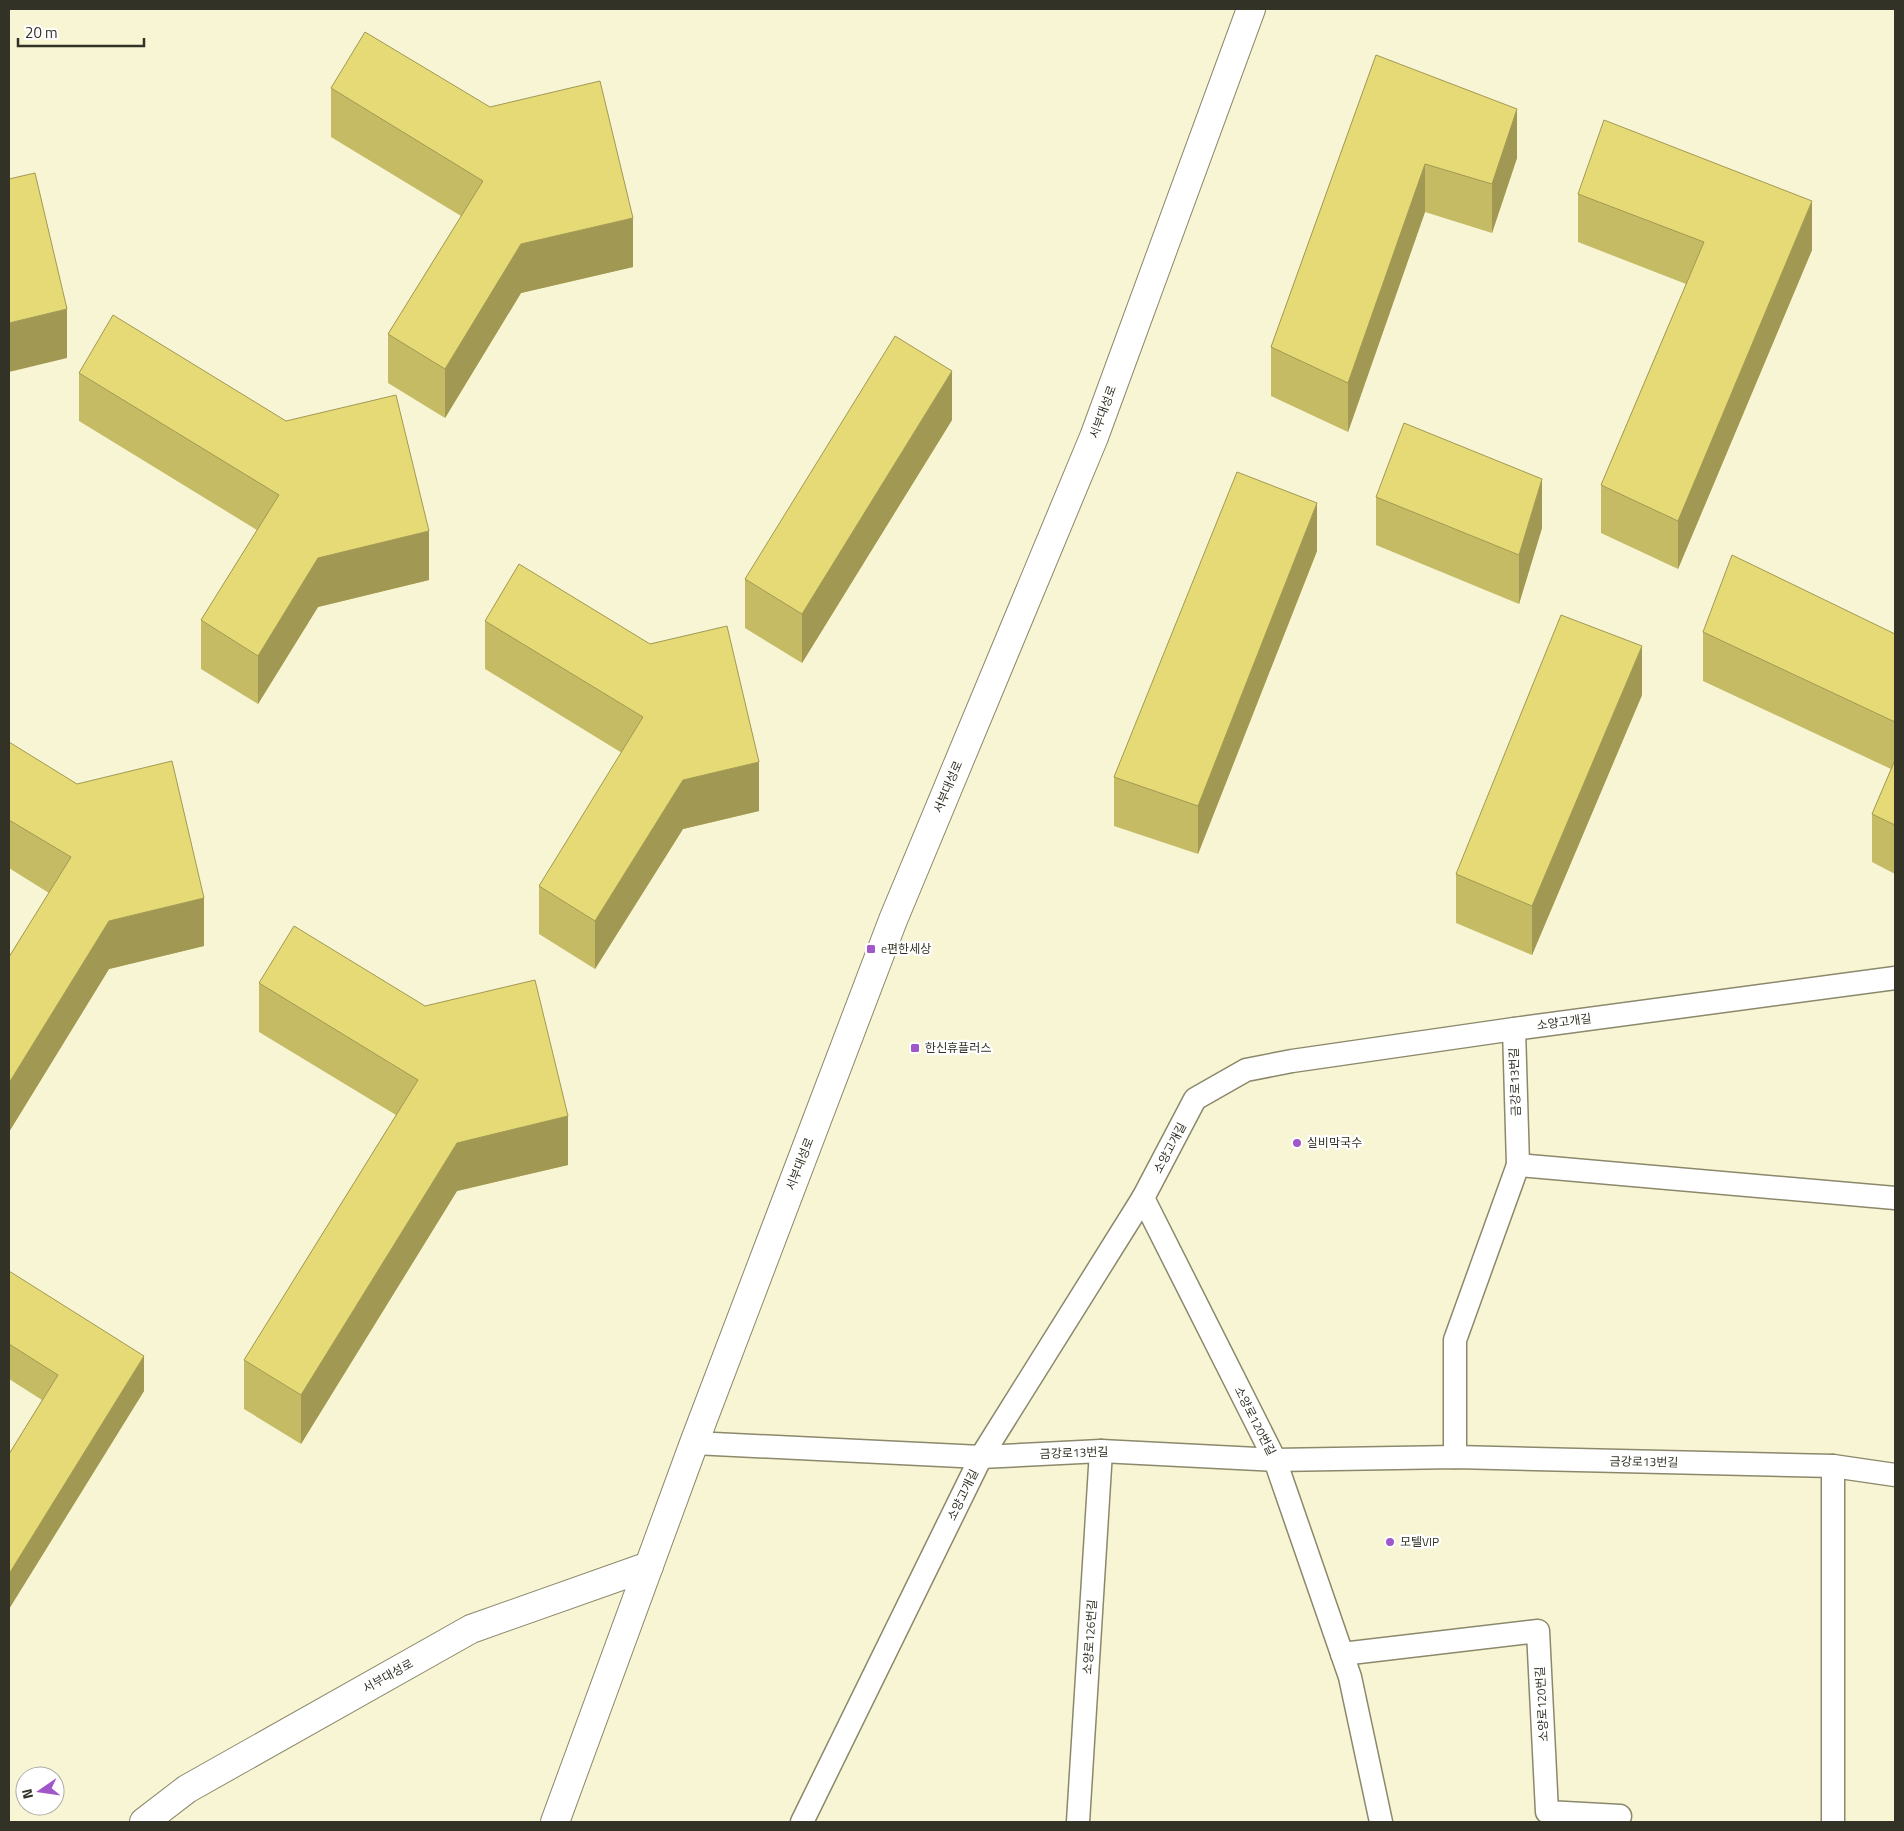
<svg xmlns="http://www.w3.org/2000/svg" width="1904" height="1831" viewBox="0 0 1904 1831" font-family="'Titillium Web','Noto Sans KR',sans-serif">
	<rect width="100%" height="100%" fill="#f8f5d5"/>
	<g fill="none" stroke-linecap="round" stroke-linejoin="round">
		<!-- service casing -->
		<g stroke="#8b886b" stroke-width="25">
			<g id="service">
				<path d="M1518 1165 1895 1198"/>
				<path d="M1143 1198 1275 1460 1350 1677 1381 1822"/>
				<path d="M694 1443 981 1457 1101 1451 1275 1460 1455 1457 1833 1466 1895 1475"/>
				<path d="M1455 1457V1340L1518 1165 1514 1029"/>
				<path d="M1342 1654 1538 1631 1547 1812 1620 1816"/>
				<path d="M802 1822 981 1457 1143 1198 1195 1099 1246 1070 1292 1061 1514 1029 1895 978"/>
				<path d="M1078 1822 1101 1451"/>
				<path d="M1833 1822V1466"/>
			</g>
		</g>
		<!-- minor casing -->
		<g stroke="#8b886b" stroke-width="30">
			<path id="minor" d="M144 1822 187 1789 471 1629 649 1566"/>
		</g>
		<!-- tertiary casing -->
		<g stroke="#8b886b" stroke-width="30">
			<path id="tertiary" d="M555 1822 694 1443 893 920 1094 437 1251 9"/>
		</g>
		<!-- service -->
		<use href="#service" stroke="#fff" stroke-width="22"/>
		<!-- minor -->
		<use href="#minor" stroke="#fff" stroke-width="28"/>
		<!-- tertiary -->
		<use href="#tertiary" stroke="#fff" stroke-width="28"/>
	</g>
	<!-- wall -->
	<g fill="#c6bb65">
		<path d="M1376 55 1517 158 1492 233 1425 212 1348 432 1271 396V347Z"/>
		<path d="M331 88 633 267 521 293 445 418 388 383V334L461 216 331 137Z"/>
		<path d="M1578 194 1812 250 1678 569 1601 533V485L1686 284 1578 242Z"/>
		<path d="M79 373 429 580 318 607 258 704 201 669V620L257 530 79 421Z"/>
		<path d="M952 420 802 663 745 628V579Z"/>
		<path d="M1376 497 1542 528 1519 604 1376 545Z"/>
		<path d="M1317 551 1198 854 1114 826V777Z"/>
		<path d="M519 564 759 811 683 829 595 969 539 934V886L622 753 485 669V621Z"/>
		<path d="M1703 632 1895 634V874L1872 862V814L1891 769 1703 681Z"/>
		<path d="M1642 695 1532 955 1456 923V874Z"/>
		<path d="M9 742 204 946 109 969 9 1132V957L49 893 9 868Z"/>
		<path d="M259 983 568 1165 457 1191 301 1444 244 1409V1360L396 1115 259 1032Z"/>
		<path d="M9 1271 144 1391 9 1609V1454L42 1400 9 1379Z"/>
	</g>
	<!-- shaded-wall -->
	<g fill="#a19953">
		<path d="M1517 109V158L1492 233V184Z"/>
		<path d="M1425 164V212L1348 432V383Z"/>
		<path d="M1812 201V250L1678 569V521Z"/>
		<path d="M633 218V267L521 293 445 418V369L521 244Z"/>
		<path d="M67 309V358L9 372V323Z"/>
		<path d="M952 371V420L802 663V614Z"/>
		<path d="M1542 479V528L1519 604V555Z"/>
		<path d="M1317 503V551L1198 854V806Z"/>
		<path d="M429 531V580L318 607 258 704V656L318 558Z"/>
		<path d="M1642 646V695L1532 955V906Z"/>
		<path d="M759 762V811L683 829 595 969V921L683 780Z"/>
		<path d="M204 898V946L109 969 9 1132V1083L109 921Z"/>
		<path d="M568 1116V1165L457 1191 301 1444V1395L457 1143Z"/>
		<path d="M144 1356V1391L9 1609V1574Z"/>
	</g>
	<!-- building -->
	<g fill="#e6da76" stroke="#a19953">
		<path d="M365 32 490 107 600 81 633 218 521 244 445 369 388 334 483 181 331 88Z"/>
		<path d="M1376 55 1517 109 1492 184 1425 164 1348 383 1271 347Z"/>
		<path d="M1604 120 1812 201 1678 521 1601 485 1704 242 1578 194Z"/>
		<path d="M35 173 67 309 9 323V179Z"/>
		<path d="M113 315 286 421 396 395 429 531 318 558 258 656 201 620 279 495 79 373Z"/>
		<path d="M895 336 952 371 802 614 745 579Z"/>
		<path d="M1404 423 1542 479 1519 555 1376 497Z"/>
		<path d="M1237 472 1317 503 1198 806 1114 777Z"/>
		<path d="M1732 555 1895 634V722L1703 632Z"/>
		<path d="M519 564 650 644 727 626 759 762 683 780 595 921 539 886 643 717 485 621Z"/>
		<path d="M1561 615 1642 646 1532 906 1456 874Z"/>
		<path d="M9 742 77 784 172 761 204 898 109 921 9 1083V957L71 857 9 820Z"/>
		<path d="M1895 760V825L1872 814Z"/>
		<path d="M294 926 425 1006 535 980 568 1116 457 1143 301 1395 244 1360 418 1080 259 983Z"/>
		<path d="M9 1271 144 1356 9 1574V1454L58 1375 9 1344Z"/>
	</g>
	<!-- markers -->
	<g fill="#a156c9" stroke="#fff" stroke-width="2">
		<rect x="866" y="944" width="10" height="10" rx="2.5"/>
		<rect x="910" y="1043" width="10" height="10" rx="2.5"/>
		<circle cx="1297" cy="1143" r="5"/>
		<circle cx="1390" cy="1542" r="5"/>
	</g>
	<g text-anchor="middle" stroke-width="4.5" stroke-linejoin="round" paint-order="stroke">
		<!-- street labels -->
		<g font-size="12" fill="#333226" stroke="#fff">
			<text transform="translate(1103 412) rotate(-70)" y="4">서부대성로</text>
			<text transform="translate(948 787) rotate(-67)" y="4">서부대성로</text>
			<text transform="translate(1564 1022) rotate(-8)" y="4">소양고개길</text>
			<text transform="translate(1515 1082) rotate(-92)" y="4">금강로13번길</text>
			<text transform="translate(1170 1148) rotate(-62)" y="4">소양고개길</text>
			<text transform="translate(800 1164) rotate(-69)" y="4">서부대성로</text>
			<text transform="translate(1255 1421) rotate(63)" y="4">소양로120번길</text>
			<text transform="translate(1074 1453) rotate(-2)" y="4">금강로13번길</text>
			<text transform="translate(1644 1462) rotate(1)" y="4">금강로13번길</text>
			<text transform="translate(963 1495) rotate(-64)" y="4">소양고개길</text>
			<text transform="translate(1090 1637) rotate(-86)" y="4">소양로126번길</text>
			<text transform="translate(388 1676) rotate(-29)" y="4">서부대성로</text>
			<text transform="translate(1542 1704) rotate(-93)" y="4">소양로120번길</text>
		</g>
		<!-- poi labels -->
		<g font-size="12" fill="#333226" stroke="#fff" text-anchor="start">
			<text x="881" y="953">e편한세상</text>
			<text x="925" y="1052">한신휴플러스</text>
			<text x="1307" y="1147">실비막국수</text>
			<text x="1400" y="1546">모텔VIP</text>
		</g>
	</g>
	<!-- border -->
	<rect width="1904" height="1831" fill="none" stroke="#333226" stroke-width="20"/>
	<!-- north arrow -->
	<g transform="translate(40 1791) rotate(257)"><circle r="24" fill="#ffffff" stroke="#adada8"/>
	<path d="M0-4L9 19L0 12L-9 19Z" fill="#a156c9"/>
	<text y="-8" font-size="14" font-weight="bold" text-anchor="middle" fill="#333226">N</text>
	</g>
	<!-- scale -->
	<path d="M18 38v8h126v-8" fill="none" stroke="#333226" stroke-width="2.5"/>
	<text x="25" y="38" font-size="15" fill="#333226" stroke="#ffffff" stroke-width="4" paint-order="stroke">20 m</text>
</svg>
